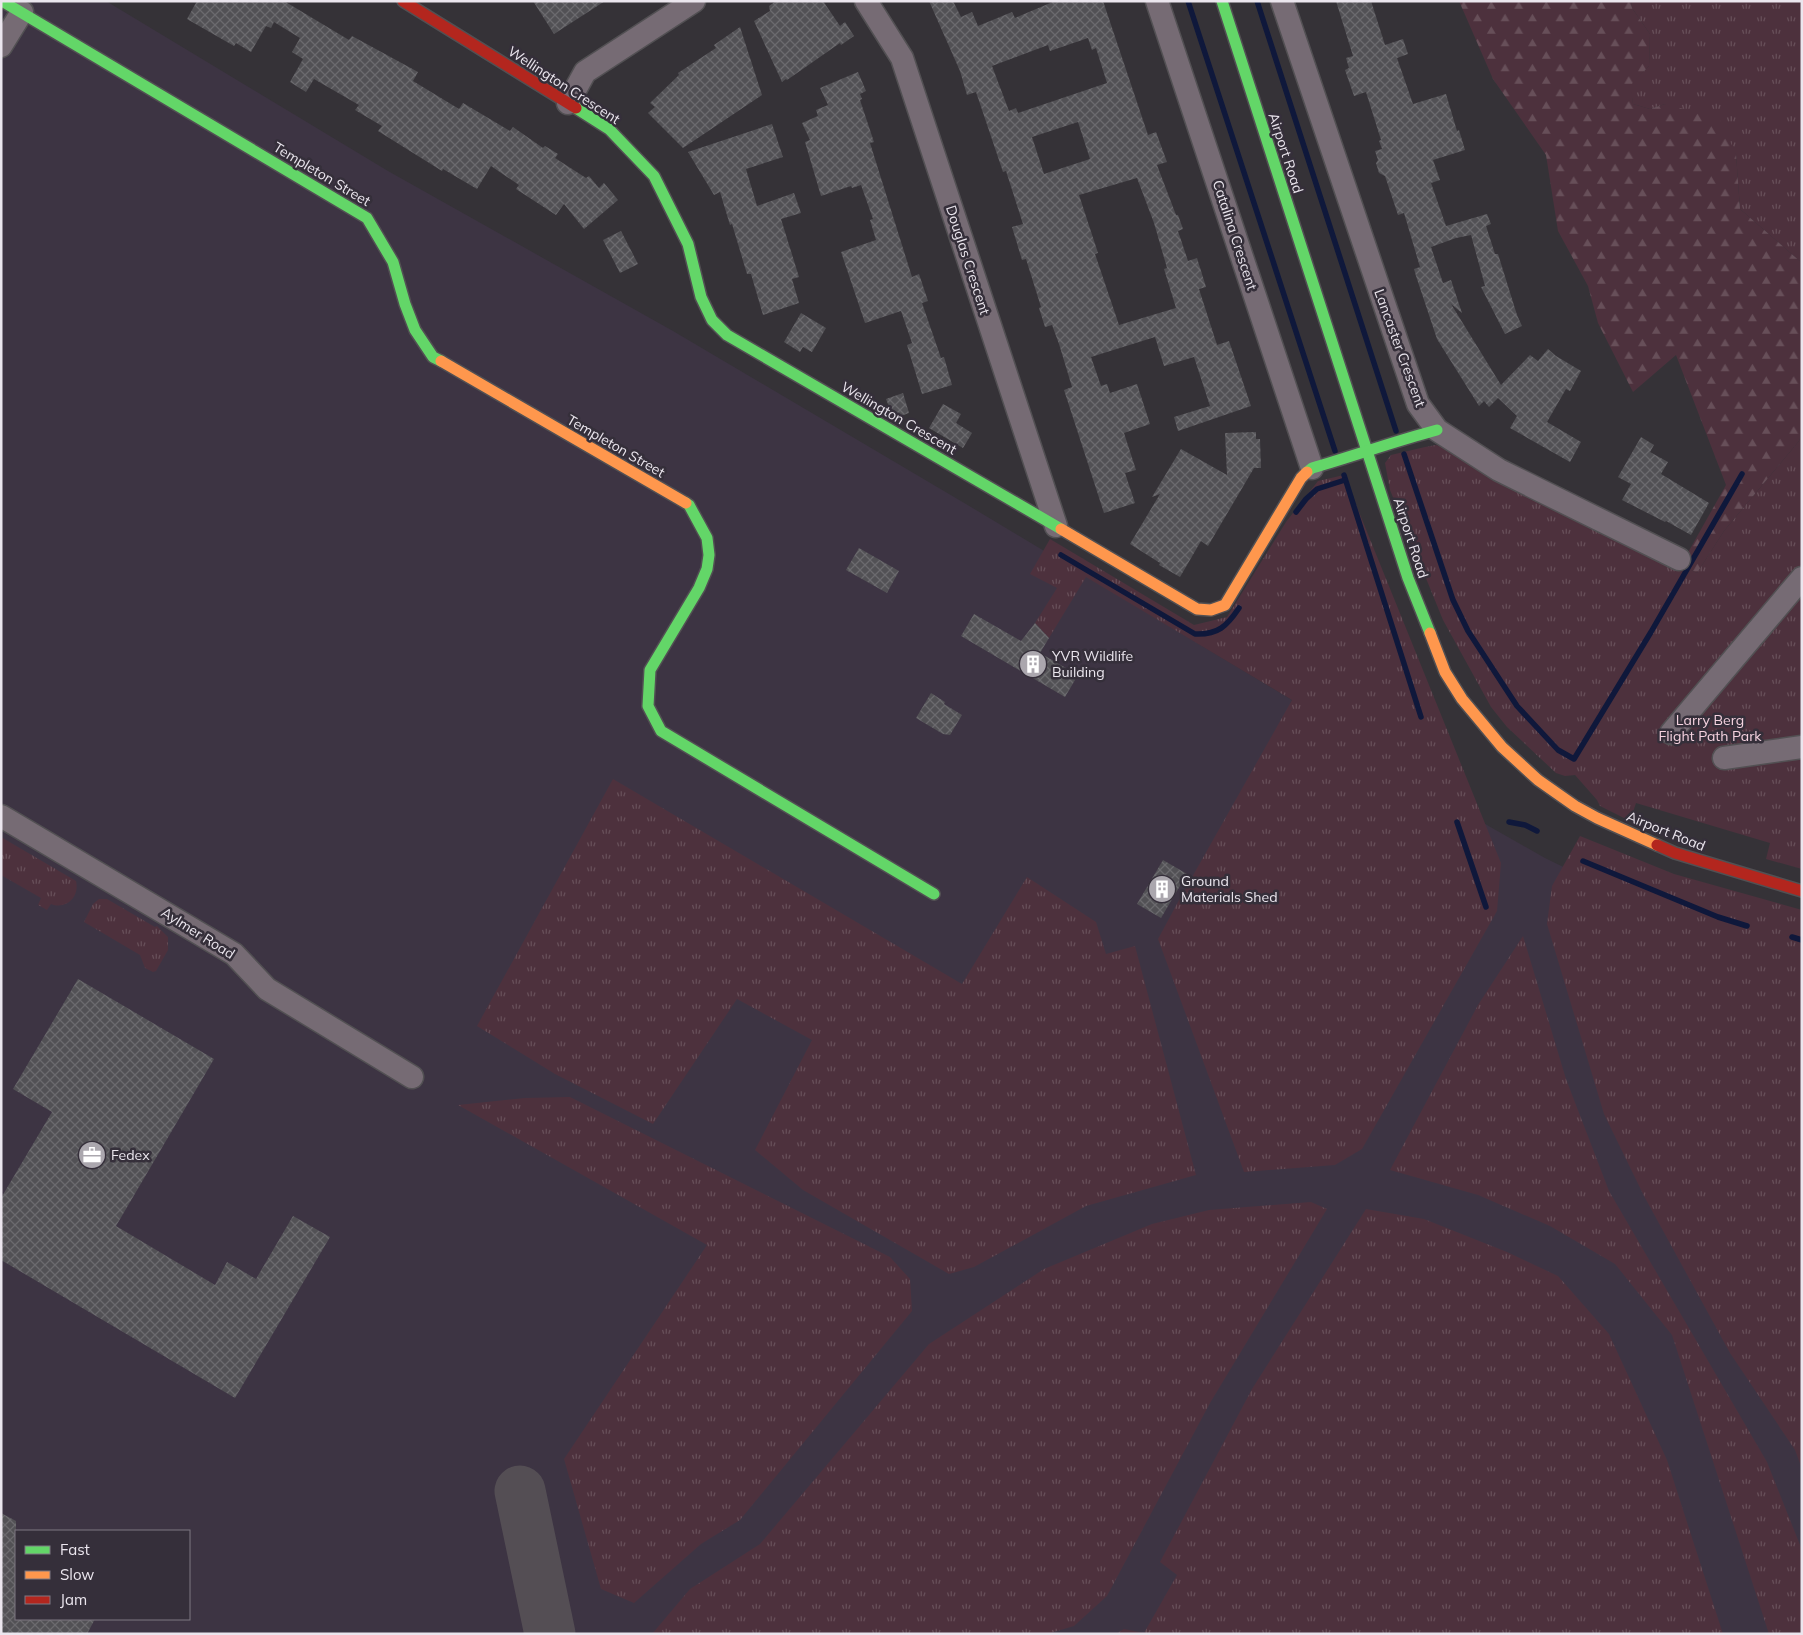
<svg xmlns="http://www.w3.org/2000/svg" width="1803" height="1635" viewBox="0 0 1803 1635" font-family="Mulish,sans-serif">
	<defs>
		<pattern id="grass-tufts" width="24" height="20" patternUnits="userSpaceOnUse" patternTransform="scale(1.25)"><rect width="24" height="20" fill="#4d313d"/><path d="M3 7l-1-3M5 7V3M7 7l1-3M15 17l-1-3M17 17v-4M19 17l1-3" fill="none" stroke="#674f59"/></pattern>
		<pattern id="forest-firs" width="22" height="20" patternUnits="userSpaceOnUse" patternTransform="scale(1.25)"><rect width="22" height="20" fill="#4d313d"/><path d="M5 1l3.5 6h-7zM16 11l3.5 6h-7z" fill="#674f59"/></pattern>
		<pattern id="building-cross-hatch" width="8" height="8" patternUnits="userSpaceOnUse" patternTransform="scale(1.25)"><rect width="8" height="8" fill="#525155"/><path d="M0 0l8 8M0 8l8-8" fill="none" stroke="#6b6a6e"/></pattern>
	</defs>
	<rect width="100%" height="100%" fill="#353237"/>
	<!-- built -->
	<path fill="#3d3443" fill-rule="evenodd" d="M1 1H106L388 171 673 331 971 507 1292 700 1290 704 1436 796 1545 858 1802 984V1634H1ZM16 1531H189V1619H16Z"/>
	<!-- grass -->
	<g fill="url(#grass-tufts)">
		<path d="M1631 1H1802V263L1740 209 1736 154 1665 104 1650 109 1633 104 1630 85 1649 66 1650 34 1632 8Z"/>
		<path d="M1802 433V869L1766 859 1770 843 1636 803 1630 821 1600 806 1597 800 1575 775 1565 776 1556 773 1507 727 1491 707 1443 620 1390 490 1385 463 1391 455 1425 447 1436 445 1451 449 1697 573 1724 531 1799 441Z"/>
		<path d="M1344 475 1501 863 1497 911 1362 1149 1335 1165 1244 1172 1158 939 1178 902 1292 700 1086 577 1049 638 1035 623 1057 588 1030 574 1050 539 1194 625 1227 617 1286 522 1318 481Z"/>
		<path d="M613 779 962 984 1027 877 1096 922 1106 954 1135 946 1196 1175 1086 1206 974 1267 949 1274 803 1190 755 1150 812 1040 737 999 653 1124 555 1074 477 1026Z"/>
		<path d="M1580 836 1674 874 1802 910V1469L1795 1450 1730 1353 1644 1196 1604 1114 1547 924 1552 886Z"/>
		<path d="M1 837 76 881C80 897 66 910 51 904L47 910 38 905 41 898 1 875Z"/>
		<path d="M99 899H107L155 927 157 926 168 937V950L156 971 153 972 145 968 140 955 84 922 93 904Z"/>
		<path d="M1523 936 1566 1079 1609 1191 1767 1462 1802 1550V1634H1769L1672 1335 1615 1264 1550 1226 1478 1195 1390 1170 1478 1005Z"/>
		<path d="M570 1097 890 1257 910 1279 912 1311 740 1520 701 1544 634 1603 601 1589 564 1459 707 1245 458 1105 525 1098Z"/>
		<path d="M1311 1202 1327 1209 1210 1403 1107 1596 1074 1626 1047 1634H652L690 1589 760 1544 929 1344 1044 1269 1152 1224 1209 1210Z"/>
		<path d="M1366 1209 1424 1219 1507 1252 1558 1276 1609 1334 1667 1460 1723 1634H1116L1124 1629 1144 1633 1177 1575 1160 1562 1252 1389Z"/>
	</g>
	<!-- forest -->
	<path fill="url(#forest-firs)" d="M1459 1H1631L1632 8 1650 34 1649 66 1631 85 1633 104 1650 109 1665 104 1719 118 1736 154 1740 209 1802 263V433L1799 441 1724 531 1697 573 1681 565 1726 485 1676 355 1633 392 1598 323 1588 286 1558 231 1546 155 1493 79Z"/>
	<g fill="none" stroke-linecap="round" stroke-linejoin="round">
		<!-- stream -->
		<g stroke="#0f183b" stroke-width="5.5">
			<path d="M1188 1 1335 451"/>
			<path d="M1257 1 1396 431"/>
			<path d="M1404 454 1453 600 1468 631 1517 706 1558 750 1574 759 1651 632 1742 474"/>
			<path d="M1344 475 1421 717"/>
			<path d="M1296 512 1306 499 1317 489 1345 480"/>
			<path d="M1061 555 1195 634C1218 635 1227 626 1239 608"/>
			<path d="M1457 822 1486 907"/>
			<path d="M1509 822 1525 825 1537 831"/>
			<path d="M1583 861 1718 917 1747 926"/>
			<path d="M1792 937 1802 940"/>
		</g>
		<!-- taxiway -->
		<path stroke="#544e54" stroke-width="51" d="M520 1491 550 1634"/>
	</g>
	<!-- building -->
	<g fill="url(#building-cross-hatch)" fill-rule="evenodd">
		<path d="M197 1H284L349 40 352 36 418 72 413 81 459 109 463 103 510 131 513 127 543 148 545 146 558 154 555 158 586 178 589 176 599 188 604 183 618 200 584 229 564 204 556 215 516 189 519 185 491 166 477 189 443 169 442 171 378 131 382 126 355 110 359 105 314 79 306 92 290 82 303 59 292 52 300 38 274 22 271 28 266 26 251 52 236 43 234 46 187 19Z"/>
		<path d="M533 1H605L554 34Z"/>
		<path d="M776 1H823L840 26 845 22 854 36 841 45 840 43 787 80 786 79 782 82 754 21 770 11 769 6Z"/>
		<path d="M929 1H953L961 17 972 12 978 26 1012 12 1015 18 1055 1H1103L1148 135 1156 132 1167 162 1157 165 1176 215H1178L1183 229 1178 231 1188 261 1197 258 1206 287 1199 289 1217 345 1229 341 1251 406 1178 431 1174 417 1210 406 1194 357 1164 366 1155 337 1091 357 1101 386 1107 384 1110 393 1137 384 1150 424 1124 433 1136 470 1125 473 1135 503 1104 513 1064 390 1072 387 1059 344 1052 325 1045 327 1039 308 1041 307 1026 259 1022 260 1012 227 1023 224 1006 171 1003 172 976 92 967 95 960 71ZM1088 38 1092 50 1096 48 1107 83 1018 113 1016 108 1009 111 992 66 1048 45 1050 51ZM1078 122 1090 159 1044 174 1032 137ZM1137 178 1154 223 1167 268 1164 269 1176 308 1119 325 1095 254 1098 253 1079 195Z"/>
		<path d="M1336 1H1371L1385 45 1403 39 1408 54 1397 58 1413 104 1446 94 1457 131 1459 130 1465 150 1433 160 1440 180 1431 183 1446 226 1487 214 1491 224 1486 226 1495 254H1498L1517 315 1522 326 1505 334 1481 287 1485 286 1471 235 1456 238 1431 247 1443 283 1451 280 1462 313 1451 304 1501 385 1530 355 1538 361 1548 349 1556 356 1581 371 1570 391 1566 389 1547 422 1581 442 1570 462 1510 428 1517 416 1498 398 1489 407 1484 401 1479 406 1437 339 1416 276 1414 269 1420 267 1404 213 1398 215 1385 176 1379 173 1376 163 1378 160 1375 151 1382 149 1379 141 1381 140 1366 92 1354 96 1345 70 1349 68 1346 58 1353 56Z"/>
		<path d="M740 27 762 95 683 148 648 113 655 107 650 103 679 75 678 73 716 48 714 45Z"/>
		<path d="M858 72 866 91 860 94 862 99 860 100 874 142 870 143 912 277 919 274 928 301 922 303 941 358 944 357 952 385 922 394 907 345 912 343 901 311 865 323 841 252 876 240 870 220 873 219 861 185 852 188 851 186 821 196 805 142 810 140 802 123 818 116 816 110 828 105 820 88Z"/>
		<path d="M772 124 783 157 746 169 757 206 794 193 801 213 781 219 799 277 792 279 799 303 763 315 751 274H747L732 224 730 225 720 192 714 195 688 152Z"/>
		<path d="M621 231 638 264 620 273 603 240Z"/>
		<path d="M801 313 826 328 812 352 803 347 800 352 784 342Z"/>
		<path d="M903 393 909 413 898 417 891 412 886 399Z"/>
		<path d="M943 404 961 414 956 423 972 433 963 448 929 428Z"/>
		<path d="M1256 432V439H1260L1261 468H1254L1208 546 1201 541 1180 577 1159 565 1160 563 1130 544 1160 494 1152 497 1181 449 1227 475 1225 433Z"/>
		<path d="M1641 437 1654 445 1650 452 1668 462 1661 474 1709 503 1691 535 1666 521 1665 522 1622 500 1631 484 1618 477Z"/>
		<path d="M859 548 899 571 887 593 846 570Z"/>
		<path d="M974 614 1021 641 1035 623 1049 638 1040 653 1078 675 1065 697 961 636Z"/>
		<path d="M931 693 945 702 944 704 962 715 950 735 943 734 916 718Z"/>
		<path d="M1163 860 1187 874 1161 918 1137 904Z"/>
		<path d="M78 979 214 1059 116 1226 215 1285 227 1262 256 1279 293 1216 330 1237 235 1398 1 1260V1198L52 1112 13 1089Z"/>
		<path d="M1 1513 16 1521V1619H95L87 1634H1Z"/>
	</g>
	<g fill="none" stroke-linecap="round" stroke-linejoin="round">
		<!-- street casing -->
		<g stroke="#525053" stroke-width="25">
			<g id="street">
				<path d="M866 1 902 58 1056 526"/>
				<path d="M1157 1 1312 468"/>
				<path d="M1282 1 1418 404 1437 430 1499 470 1679 559"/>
				<path d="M1 46 22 12"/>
				<path d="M568 103 585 72 694 1"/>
				<path d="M1671 733 1802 578"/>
				<path d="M1724 758 1802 747"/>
				<path d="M1 816 234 954 267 989 412 1077"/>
			</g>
		</g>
		<!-- fast casing -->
		<g stroke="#525053" stroke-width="14">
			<g id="fast">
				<path d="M2 1 367 218 393 262 405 304 415 330 433 357 441 361"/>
				<path d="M1222 1 1408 578 1430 633"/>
				<path d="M576 108 609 129 654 176 688 244 701 297 712 320 727 335 1061 529"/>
				<path d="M1307 472 1312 468C1354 456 1395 441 1437 430"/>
				<path d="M686 503 689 505 707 538 709 555 707 569 699 588 650 670 648 706 661 731 934 894"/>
			</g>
		</g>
		<!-- slow casing -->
		<g stroke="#525053" stroke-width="14">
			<g id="slow">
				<path d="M441 361 686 503"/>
				<path d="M1061 529 1197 609 1211 610 1225 605 1301 478 1307 472"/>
				<path d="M1430 633 1445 672 1462 699 1502 747 1538 780 1575 806 1597 818 1657 845"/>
			</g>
		</g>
		<!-- jam casing -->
		<g stroke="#525053" stroke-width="14">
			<g id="jam">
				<path d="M403 1 576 108"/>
				<path d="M1657 845 1675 853 1802 891"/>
			</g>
		</g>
		<!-- street -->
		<use href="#street" stroke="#766b74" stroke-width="22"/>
		<!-- fast -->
		<use href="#fast" stroke="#63d668" stroke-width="11"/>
		<!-- slow -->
		<use href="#slow" stroke="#ff974d" stroke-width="11"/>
		<!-- jam -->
		<use href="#jam" stroke="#b3261e" stroke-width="11"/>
	</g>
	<!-- icons -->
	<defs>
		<g id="building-disc" transform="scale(1.4375)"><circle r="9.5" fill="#aba7ae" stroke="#352f3a"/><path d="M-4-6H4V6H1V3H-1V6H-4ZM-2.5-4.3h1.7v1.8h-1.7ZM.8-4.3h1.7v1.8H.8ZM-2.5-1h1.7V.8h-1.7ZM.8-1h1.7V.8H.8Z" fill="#fff"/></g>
		<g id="office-disc" transform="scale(1.4375)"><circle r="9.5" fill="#aba7ae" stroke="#352f3a"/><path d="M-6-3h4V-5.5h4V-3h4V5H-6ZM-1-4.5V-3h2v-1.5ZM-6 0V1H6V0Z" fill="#fff"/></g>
	</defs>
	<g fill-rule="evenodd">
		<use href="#building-disc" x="1033" y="664"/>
		<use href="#building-disc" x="1162" y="889"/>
		<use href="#office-disc" x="92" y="1155"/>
	</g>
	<g text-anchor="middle" stroke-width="5" stroke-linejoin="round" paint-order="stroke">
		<!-- street labels -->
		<g font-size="14" fill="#ebe6ee" stroke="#352f3a">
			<text transform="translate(564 85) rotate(33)" y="5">Wellington Crescent</text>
			<text transform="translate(1286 153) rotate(72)" y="5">Airport Road</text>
			<text transform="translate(322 174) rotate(31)" y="5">Templeton Street</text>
			<text transform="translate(1235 235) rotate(72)" y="5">Catalina Crescent</text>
			<text transform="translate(968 260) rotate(72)" y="5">Douglas Crescent</text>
			<text transform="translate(1400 348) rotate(70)" y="5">Lancaster Crescent</text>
			<text transform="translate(899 418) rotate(30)" y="5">Wellington Crescent</text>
			<text transform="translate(616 446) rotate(30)" y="5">Templeton Street</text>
			<text transform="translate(1411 538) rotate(72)" y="5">Airport Road</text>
			<text transform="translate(1666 831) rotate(22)" y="5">Airport Road</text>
			<text transform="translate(198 933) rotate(32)" y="5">Aylmer Road</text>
		</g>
		<!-- poi labels -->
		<g font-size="14" fill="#ebe6ee" stroke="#352f3a" text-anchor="start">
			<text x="1052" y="661">YVR Wildlife<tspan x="1052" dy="16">Building</tspan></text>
			<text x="1181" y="886">Ground<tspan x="1181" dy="16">Materials Shed</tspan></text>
			<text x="111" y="1160">Fedex</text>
		</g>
		<!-- park labels -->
		<g font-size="14" fill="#f5d2df" stroke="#352f3a">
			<text x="1710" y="725">Larry Berg<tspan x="1710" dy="16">Flight Path Park</tspan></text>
		</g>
	</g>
	<!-- border -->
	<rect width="1803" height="1635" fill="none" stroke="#ebe6ee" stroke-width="5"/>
	<!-- legend -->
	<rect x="15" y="1530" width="175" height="90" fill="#352f3a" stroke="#7e7882"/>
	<rect x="25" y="1546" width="25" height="8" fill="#63d668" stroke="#7e7882"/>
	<text x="60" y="1555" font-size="15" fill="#ebe6ee">Fast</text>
	<rect x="25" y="1571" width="25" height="8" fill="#ff974d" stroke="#7e7882"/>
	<text x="60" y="1580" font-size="15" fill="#ebe6ee">Slow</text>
	<rect x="25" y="1596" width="25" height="8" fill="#b3261e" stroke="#7e7882"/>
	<text x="60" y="1605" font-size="15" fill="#ebe6ee">Jam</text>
</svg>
